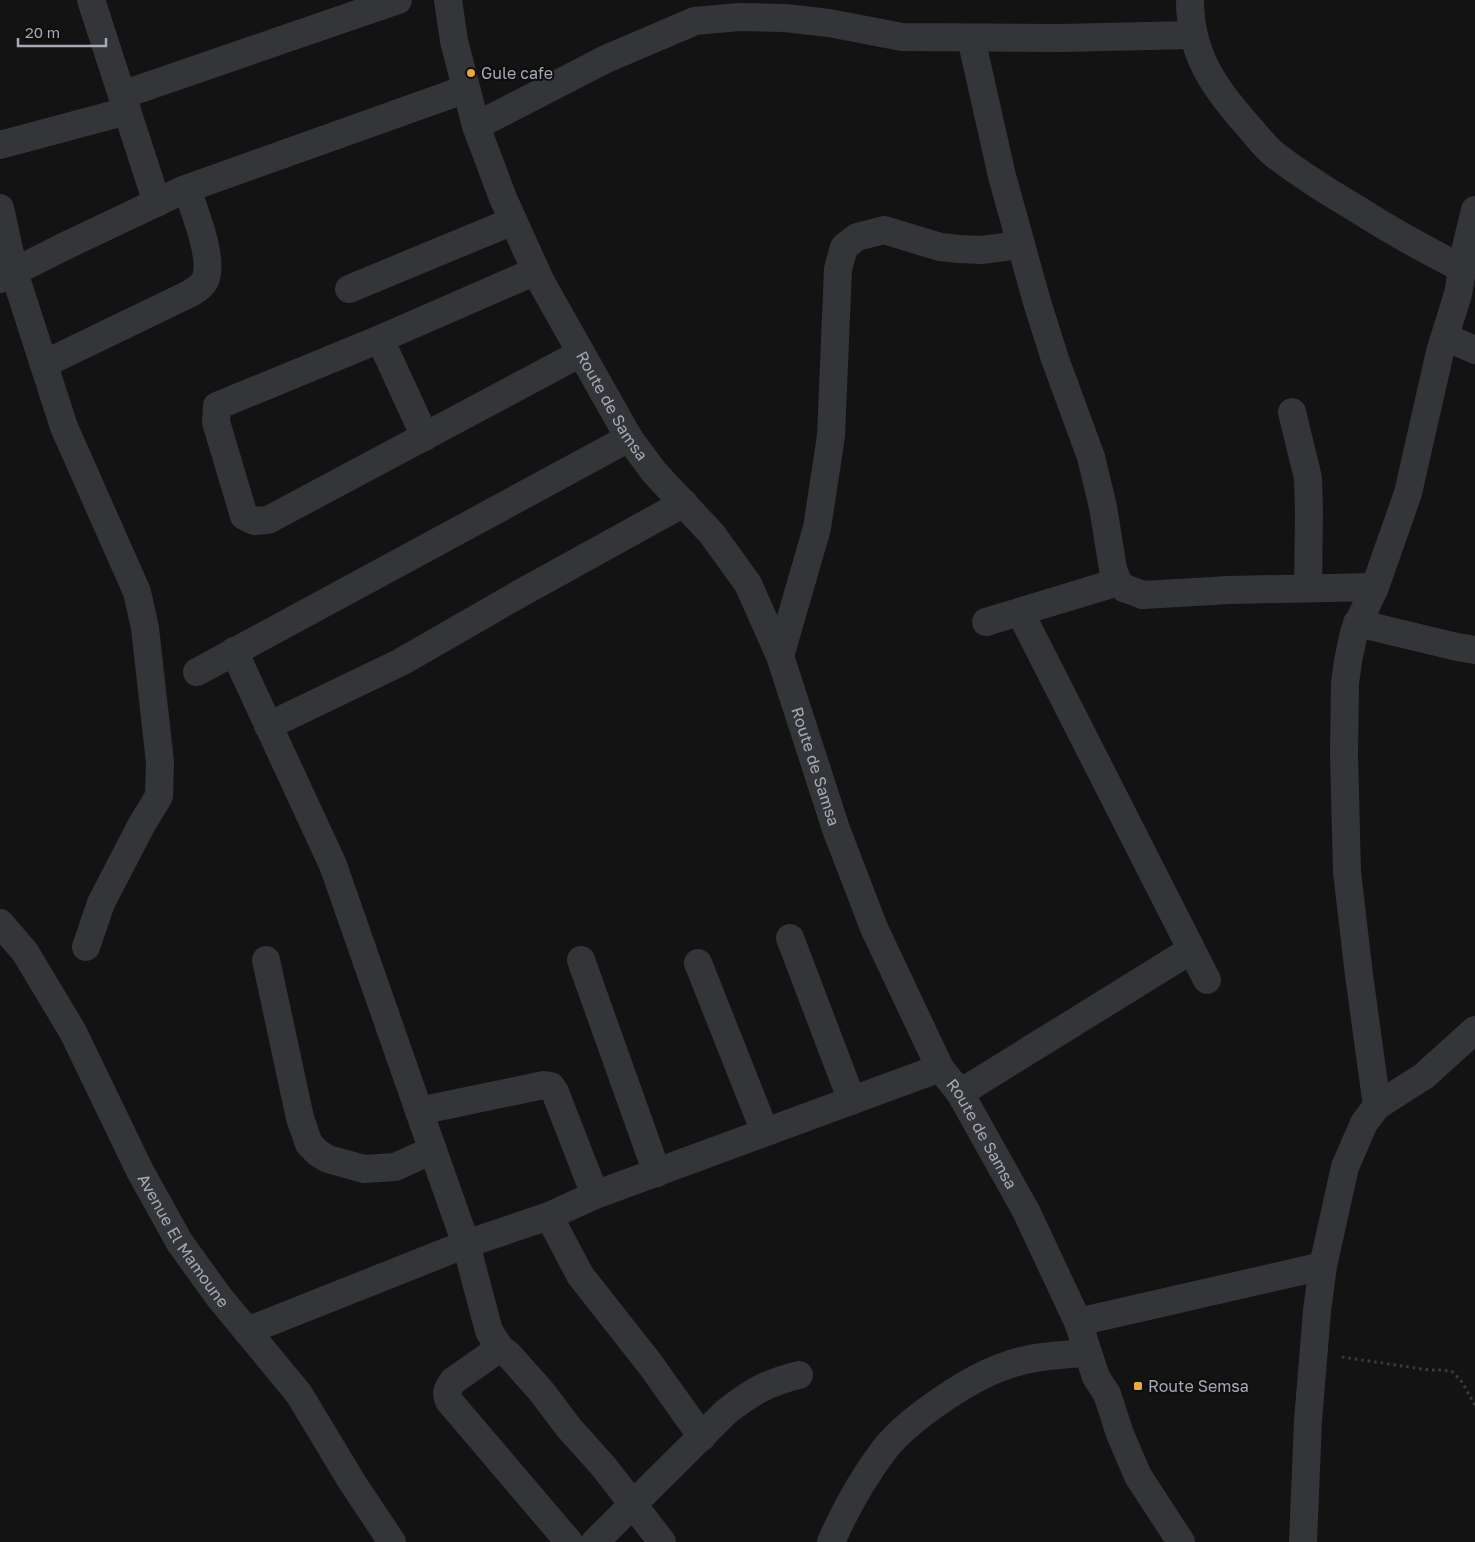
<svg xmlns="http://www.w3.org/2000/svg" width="1475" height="1542" viewBox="0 0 1475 1542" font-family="'Golos Text',sans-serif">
	<rect width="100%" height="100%" fill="#131314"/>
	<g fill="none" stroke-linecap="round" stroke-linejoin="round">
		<!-- path -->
		<path stroke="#3a3c40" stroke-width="3" stroke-dasharray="2.5 4" stroke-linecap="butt" d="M1342 1357 1429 1370H1443L1453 1372 1462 1382 1475 1405"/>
		<!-- minor -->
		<g stroke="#343539" stroke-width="28">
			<path d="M91 0 157 203"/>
			<path id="s1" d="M448 0 454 41 476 126 503 198 540 280 629 438 654 472 712 534 748 584 780 656 836 829 874 928 940 1068 960 1093 1026 1211 1078 1322 1096 1377 1107 1394 1120 1434 1138 1476 1181 1542"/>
			<path d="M1190 0C1190 54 1214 88 1249 127 1257 136 1265 147 1275 155 1301 175 1328 192 1357 209 1391 231 1426 250 1463 269"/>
			<path d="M971 38 1002 176 1037 302 1055 359 1091 457 1103 507 1113 569 1118 582 1124 588 1143 595 1229 590 1375 587"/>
			<path d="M122 95 398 0"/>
			<path d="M476 126 606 59 695 21 739 17 785 18 829 23 902 37 1061 38 1192 35"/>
			<path d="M0 145 127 111"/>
			<path d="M0 208 14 272 64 427 137 592 145 628 160 762 159 796 142 824 101 903 86 947"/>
			<path d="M536 271 380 339 217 406 216 422 244 516 254 521 268 520 581 353"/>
			<path d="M0 279 61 248 183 190 466 89"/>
			<path d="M349 289 513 221"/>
			<path d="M1445 337 1475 350"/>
			<path d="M380 339 425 437"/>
			<path d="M44 364 189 294C196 290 203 286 206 278 213 255 194 211 187 189"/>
			<path d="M1292 412 1308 478 1309 512 1308 588"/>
			<path d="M1020 612 1207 980"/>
			<path d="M986 622 1118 582"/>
			<path d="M1357 623 1457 647 1475 650"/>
			<path d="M234 651 333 865 419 1111"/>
			<path d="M780 656 817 528 831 436 838 269 844 247 857 237 884 230 940 247 959 249 981 250 1021 245"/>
			<path d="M197 672 629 438"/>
			<path d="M268 726 401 662 521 593 684 503"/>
			<path id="s2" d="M0 923 25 952 73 1032 140 1171 180 1243 219 1297 299 1394 352 1482 392 1542"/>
			<path d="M790 938 852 1101"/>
			<path d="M266 960 300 1118 309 1144 318 1153 328 1159 364 1169 395 1167 433 1150"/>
			<path d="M581 960 657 1173"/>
			<path d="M698 963 765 1132"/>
			<path d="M960 1093 1191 950"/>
			<path d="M1377 1106 1359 975 1347 872 1344 754 1345 683 1348 661 1354 632 1375 587 1408 493 1440 352 1458 294 1466 247 1475 210"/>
			<path d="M595 1195 555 1092 551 1086 544 1085 419 1111 466 1244 489 1331 500 1348 509 1355 541 1391 569 1428 604 1467 662 1542"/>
			<path d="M549 1216 580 1275 650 1364 702 1437"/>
			<path d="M1078 1322 1323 1266"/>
			<path d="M247 1331 466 1244 549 1216 595 1195 940 1068"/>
			<path d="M500 1348 453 1381C448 1388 445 1392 449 1401L569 1542"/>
			<path d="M595 1542 727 1411C753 1391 767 1383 799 1375"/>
			<path d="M831 1542C845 1510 863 1478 884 1450 907 1420 969 1378 1005 1366 1031 1356 1060 1355 1087 1353"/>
			<path d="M1303 1542 1308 1421 1317 1311 1323 1266 1345 1167 1364 1123 1377 1106 1424 1076 1475 1030"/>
		</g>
	</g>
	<!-- markers -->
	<g fill="#eaa836" stroke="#0e0e0f" stroke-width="2">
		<circle cx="471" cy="73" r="5"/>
		<rect x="1133" y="1381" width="10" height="10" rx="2.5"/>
	</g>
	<g text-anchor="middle" stroke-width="4" stroke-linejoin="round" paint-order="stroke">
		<!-- poi labels -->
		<g font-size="16" fill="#a5aab4" stroke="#0e0e0f" text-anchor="start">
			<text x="481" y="79">Gule cafe</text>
			<text x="1148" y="1392">Route Semsa</text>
		</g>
		<!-- street labels -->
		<g font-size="16" fill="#a5aab4" stroke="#0e0e0f">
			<text dy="6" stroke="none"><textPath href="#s1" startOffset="441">Route de Samsa</textPath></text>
			<text dy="6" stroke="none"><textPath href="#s1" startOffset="861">Route de Samsa</textPath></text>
			<text dy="6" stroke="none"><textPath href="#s1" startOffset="1266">Route de Samsa</textPath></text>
			<text dy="6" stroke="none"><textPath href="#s2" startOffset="368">Avenue El Mamoune</textPath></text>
		</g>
	</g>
	<!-- scale -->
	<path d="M18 38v8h88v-8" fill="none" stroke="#a5aab4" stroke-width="2.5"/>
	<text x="25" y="38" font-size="15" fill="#a5aab4" stroke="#0e0e0f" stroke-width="4" paint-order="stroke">20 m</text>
</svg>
